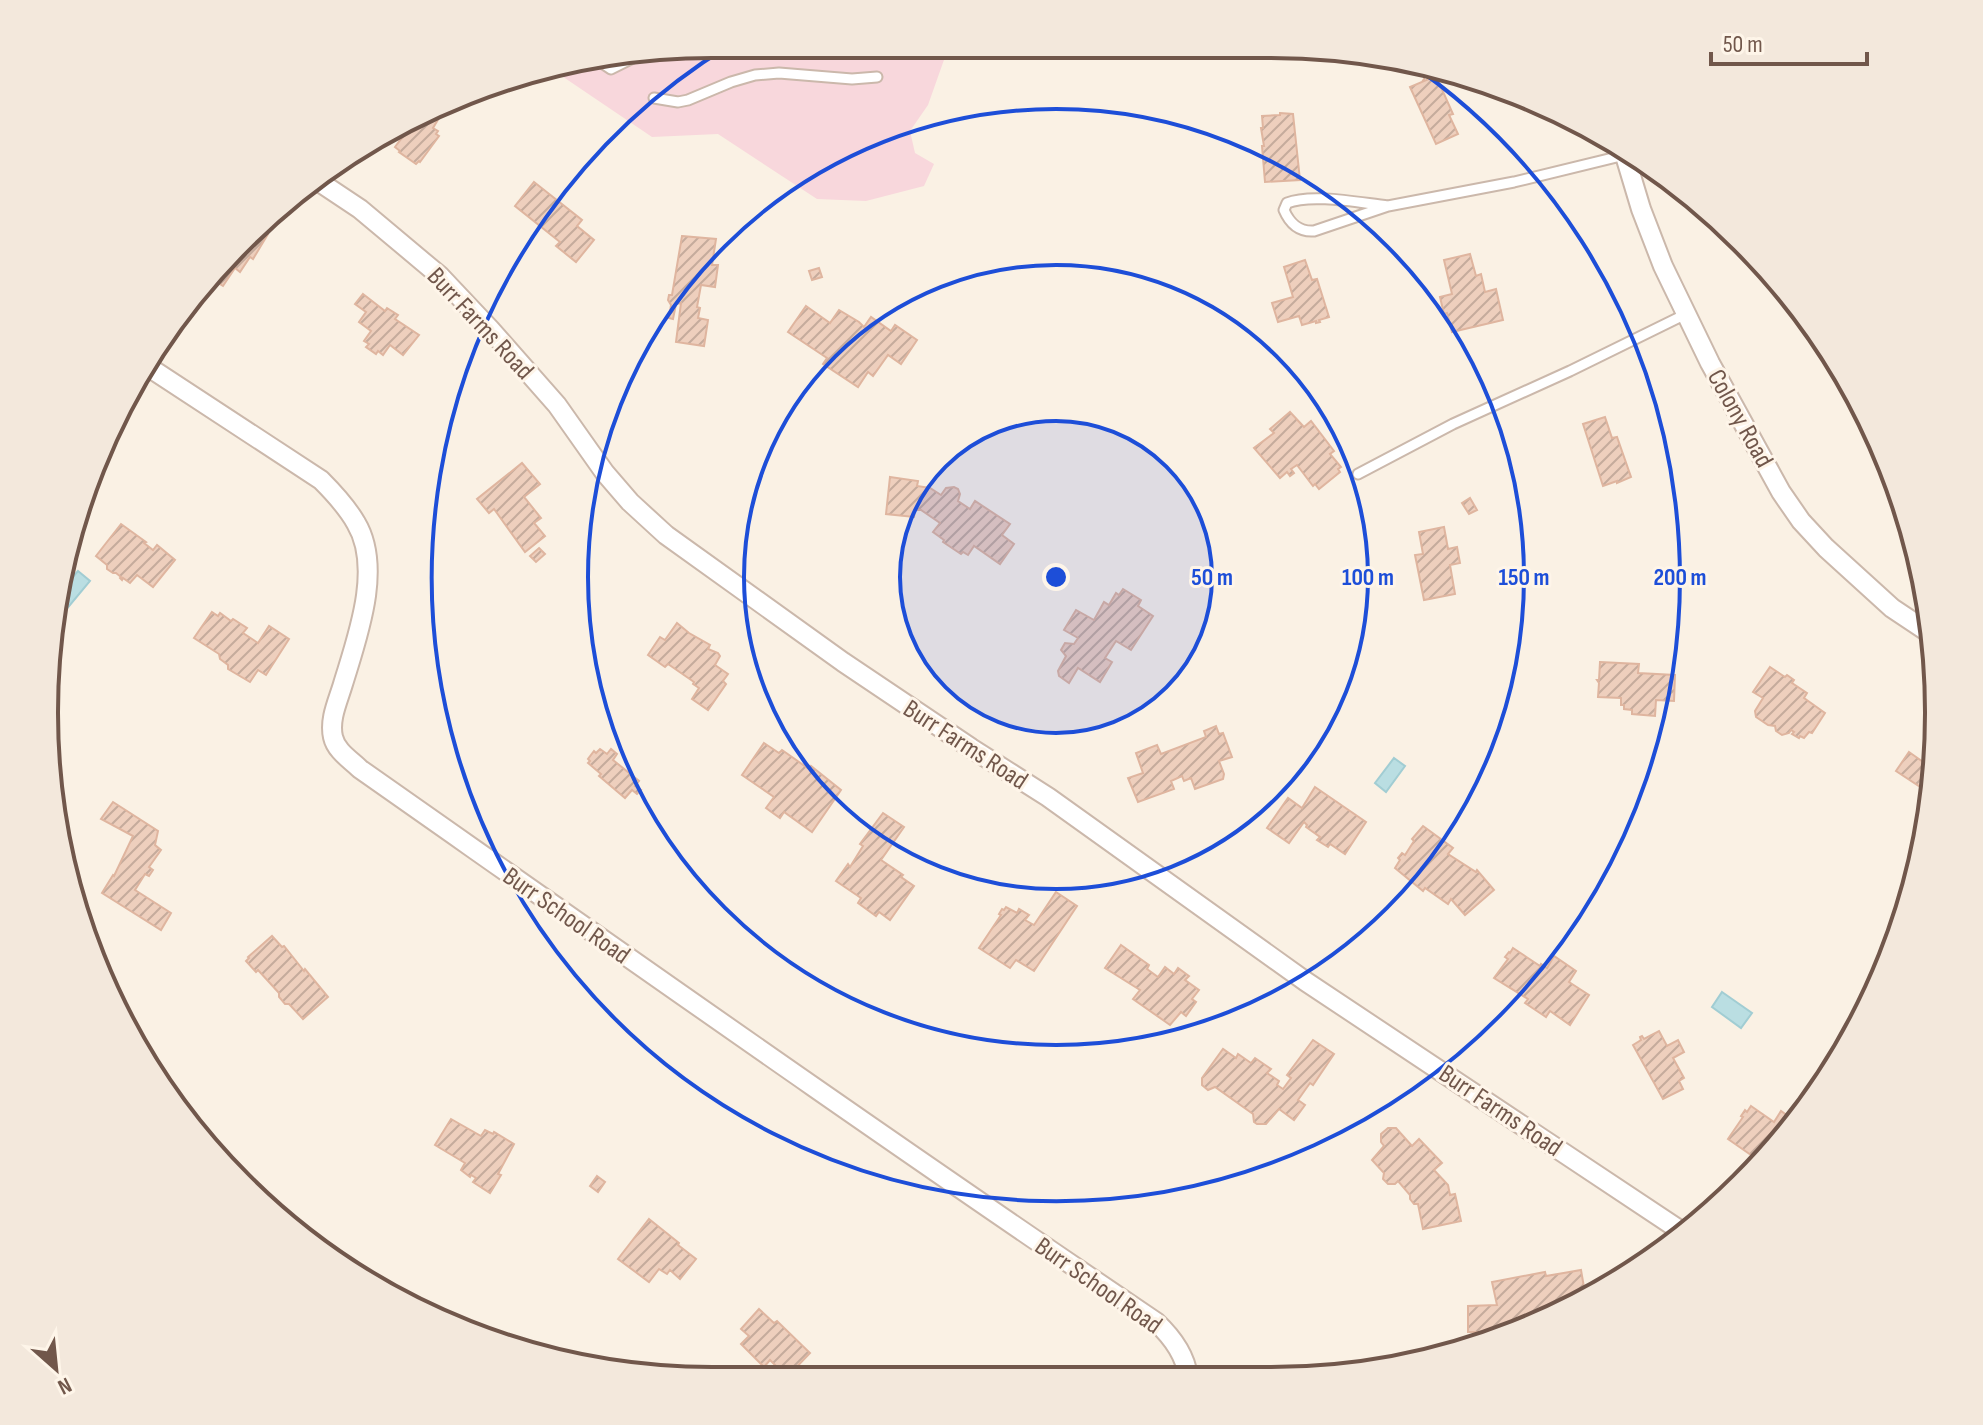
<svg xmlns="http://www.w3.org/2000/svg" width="1983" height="1425" viewBox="0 0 1983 1425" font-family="'Sofia Sans Condensed',sans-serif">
	<defs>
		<pattern id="building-hatch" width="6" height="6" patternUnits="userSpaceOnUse" patternTransform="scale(2)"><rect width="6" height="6" fill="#eecfbd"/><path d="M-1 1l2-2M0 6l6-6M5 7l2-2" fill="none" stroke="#c5ab9c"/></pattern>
	</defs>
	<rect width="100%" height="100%" fill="#faf1e4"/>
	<!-- medical -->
	<path fill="#f8d7dc" d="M713 44H944L945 57 928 105 910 131 915 153 934 164 924 186 866 201 817 199 718 134 652 137 547 66Z"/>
	<!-- water -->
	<g fill="#badee2" stroke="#a1cdd3" stroke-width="2">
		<path d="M78 571 90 581 60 617 54 611 59 593Z"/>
		<path d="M1394 758 1405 766 1386 792 1375 783Z"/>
		<path d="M1722 992 1752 1013 1741 1028 1712 1007Z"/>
	</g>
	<!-- building -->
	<g fill="url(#building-hatch)" stroke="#dfb59f" stroke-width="2">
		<path d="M1436 76 1453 114 1449 115 1458 134 1436 144 1410 87 1422 82 1424 79V81Z"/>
		<path d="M1280 113 1293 114 1300 180 1265 182 1262 146H1264L1261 128H1263L1262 116 1280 115Z"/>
		<path d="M436 114 435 115 439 118 433 128 438 131 436 134 439 136 420 162 419 161 416 164 399 152 400 151 395 147 403 136 396 132Z"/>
		<path d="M534 182 582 220 577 226 594 240 576 262 556 246 560 242 515 206Z"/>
		<path d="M259 228 268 234 253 259 250 257 240 272 235 268 223 286 207 276Z"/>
		<path d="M682 236 716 239 712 265H718L715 287 701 285 697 307 700 308 698 318 708 320 704 346 676 342 681 303 676 304 673 319 669 318 671 305 668 300 669 295H672Z"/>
		<path d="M1470 254 1476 276 1481 274 1485 292 1496 289 1503 320 1452 332 1447 313 1444 314 1440 297 1452 294 1444 260Z"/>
		<path d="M1305 260 1312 280 1317 279 1329 317 1319 320 1320 322 1316 323V321L1302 325 1299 316 1278 322 1272 303 1293 297 1284 267Z"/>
		<path d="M819 268 822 277 812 280 809 271Z"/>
		<path d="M363 294 385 311 387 308 398 315 395 319 419 335 403 355 390 345 383 355 378 351 376 354 366 347 369 344 364 341 371 331 359 322 366 312 355 304Z"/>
		<path d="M806 306 830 323 839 310 859 322 864 327 871 317 891 331 895 325 917 340 901 364 888 355 873 376 868 372 858 387 823 364 827 358 788 332Z"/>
		<path d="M1290 412 1304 427 1311 421 1334 451 1330 454 1341 467 1338 469 1340 472 1319 489 1315 484 1313 486 1297 465 1291 469 1294 473 1290 476 1287 472 1280 478 1254 448 1274 433 1270 429Z"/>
		<path d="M1605 417 1612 438 1617 437 1631 477 1617 483V481L1603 486 1583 424Z"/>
		<path d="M522 463 540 484 524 497 541 518 534 523 545 536 525 552 494 509 489 513 477 499Z"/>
		<path d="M890 477 918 481 917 486 930 488 941 495 946 488 954 487 958 489 960 494 958 501 970 509 975 501 1010 524 1002 535 1014 544 1000 564 974 546 968 555 963 552 961 554 943 542 944 540 933 532 940 523 921 510H915L914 517 886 514Z"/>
		<path d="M1470 498 1477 510 1469 514 1462 503Z"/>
		<path d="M121 524 146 542 144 543 153 550 157 545 175 560 153 587 137 575 130 583 123 578 122 580 120 578 121 577 116 573H113L107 569V565L96 556Z"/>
		<path d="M1444 527 1448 549 1457 547 1460 563 1450 565 1455 594 1424 600 1415 555 1423 554 1419 532Z"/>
		<path d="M539 548 545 554 536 562 530 556Z"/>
		<path d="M1123 589 1141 600 1138 606 1153 616 1131 650 1116 641 1105 658 1112 662 1100 682 1078 668 1069 683 1059 676 1058 671 1066 656 1061 650 1065 643 1074 644 1078 638 1064 630 1076 610 1094 620 1104 602 1109 605 1116 593 1119 595Z"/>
		<path d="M212 612 218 616 220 613 231 621 233 619 247 628 243 633 258 643 269 626 289 639 266 675 258 670 250 682 228 669V665L220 659 219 654 194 638Z"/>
		<path d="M677 623 689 633 710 645 708 649 718 653 720 656 715 665 728 674 723 681 726 684 708 710 692 699 699 688 693 684 694 682 668 664 665 667 648 655 660 637 665 640Z"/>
		<path d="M1600 662 1639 664 1638 673 1675 675 1674 701 1656 700 1655 716 1632 714V710L1624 709V705H1621V698L1598 697 1599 683 1597 680H1599Z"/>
		<path d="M1770 667 1785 677 1787 675 1794 680 1792 683 1807 693 1804 698 1825 713 1812 733 1809 732 1804 738 1800 736 1799 738 1792 734 1794 732 1791 730 1789 733 1782 735 1776 731 1775 726 1768 725 1756 717 1755 711 1763 698 1753 692Z"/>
		<path d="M1216 726 1219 734 1223 733 1232 757 1219 761 1224 774 1223 779 1195 789 1191 778 1184 781 1182 776 1171 781 1174 789 1138 802 1128 778 1143 773 1136 753 1157 745 1161 754 1206 737 1204 731Z"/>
		<path d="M764 743 779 753 782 750 809 769 811 766 841 790 812 832 784 812 780 818 766 808 774 797 742 775Z"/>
		<path d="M600 749 607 754 611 749 617 754 613 760 639 781 635 786 641 790 637 794 632 790 625 798 599 776 601 774 588 763 590 761 588 759 594 751 596 753Z"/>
		<path d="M1909 752 1926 764 1929 759 1936 764 1931 794 1896 771Z"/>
		<path d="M1315 787 1366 822 1345 854 1330 844 1328 847 1317 840 1320 837 1306 827 1307 825 1304 822 1289 843 1267 828 1288 798 1302 808Z"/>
		<path d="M113 802 158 831 155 845 161 850 149 867 153 870 149 876 145 874 135 890 171 913 161 930 102 893 113 875 114 876 133 836 101 819Z"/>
		<path d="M883 813 904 827 881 860 903 875 901 877 914 886 890 920 879 912 876 916 858 903 861 898 836 881 848 864 850 867 863 846 860 844Z"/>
		<path d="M1423 826 1453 848 1448 854 1476 872 1477 870 1494 890 1465 915 1451 899 1448 904 1425 888 1423 891 1395 868 1400 860 1398 858 1402 853 1405 855 1414 841 1412 839Z"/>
		<path d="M1056 892 1077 906 1034 971 1016 960 1010 968 979 948 1001 915 999 914 1002 909 1004 910 1006 907 1017 913 1019 909 1029 915 1025 920 1034 925Z"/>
		<path d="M272 936 282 947 284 946 304 971 305 969 328 997 303 1019 289 1004H285L279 997V993L258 970 256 972 246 961 249 958 248 957Z"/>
		<path d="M1121 945 1149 965 1147 969 1158 977 1165 967 1174 974 1178 968 1189 976 1185 980 1199 990 1192 999 1196 1002 1186 1016 1181 1012 1170 1025 1133 999 1140 990 1105 968Z"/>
		<path d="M1513 948 1540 966 1541 964 1547 968 1554 956 1576 971 1569 982 1589 995 1570 1025 1550 1011 1546 1017 1525 1003 1528 999 1494 978 1508 959 1505 957 1509 952 1510 953Z"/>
		<path d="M1659 1031 1667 1046 1678 1040 1684 1052 1673 1058 1684 1078 1679 1081 1683 1089 1663 1099 1633 1045 1641 1040 1640 1037 1642 1036 1644 1039Z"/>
		<path d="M1313 1040 1334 1054 1313 1085 1310 1083 1298 1100 1305 1105 1294 1120 1279 1109 1266 1124H1257L1254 1122 1253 1114 1215 1087 1208 1090 1202 1085V1078L1223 1049 1236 1058 1238 1054 1251 1063 1255 1058 1271 1069 1267 1073 1279 1081 1277 1085 1283 1089 1291 1078 1287 1075Z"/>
		<path d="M1751 1106 1774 1122 1781 1111 1796 1122 1761 1162 1728 1139 1743 1117 1741 1116 1745 1110 1747 1112Z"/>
		<path d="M451 1119 481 1136 485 1130 493 1134 494 1132 514 1144 498 1174 501 1175 490 1193 473 1182 476 1178 471 1175 470 1177 461 1170 465 1163 435 1145Z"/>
		<path d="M1388 1128H1396L1412 1146 1419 1139 1442 1163 1434 1170 1448 1185 1450 1195 1455 1194 1461 1221 1423 1229 1418 1204H1414L1410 1199V1195L1398 1181 1395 1184H1388L1383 1179 1384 1173 1372 1160 1384 1146 1381 1142V1134Z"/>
		<path d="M237 1168 251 1176 245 1186 233 1175Z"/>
		<path d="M597 1176 605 1182 598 1192 590 1186Z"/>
		<path d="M649 1219 679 1243 678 1245 696 1259 680 1279 670 1270 667 1274 659 1269 649 1282 618 1259Z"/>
		<path d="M1581 1270 1585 1293 1575 1295 1576 1300 1560 1303 1562 1313 1530 1323 1488 1329V1332H1468V1306L1497 1305 1492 1282 1545 1272 1546 1276Z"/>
		<path d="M759 1309 774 1323 777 1321 810 1353 787 1377 770 1360 764 1367 741 1344 749 1336 741 1329Z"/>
	</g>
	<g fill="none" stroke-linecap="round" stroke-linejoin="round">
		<!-- service casing -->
		<g stroke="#cbb8ab" stroke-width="13">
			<g id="service">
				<path d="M596 59 611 69 633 58"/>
				<path d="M654 98 678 102 688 100 731 82 755 75 779 73 852 79 877 77"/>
				<path d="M1388 206C1360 203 1312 193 1287 203L1284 210C1290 224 1299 232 1314 231L1388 206 1514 182 1625 155"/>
				<path d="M1358 474 1453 424 1570 371 1686 314"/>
			</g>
		</g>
		<!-- minor casing -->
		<g stroke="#cbb8ab" stroke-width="22">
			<g id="minor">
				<path d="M1623 149 1641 209 1663 266 1710 363 1781 492 1801 521 1826 548 1892 608 1934 636"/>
				<path d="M315 179 360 209 440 276 490 329 557 405 605 473 630 502 666 535 843 662 971 748 1048 797 1305 981 1684 1233"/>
				<path d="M147 366 321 480C334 493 347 507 356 523 383 568 357 638 343 684 338 701 329 719 333 737 336 751 351 760 360 769 625 955 888 1141 1156 1322 1172 1337 1185 1354 1188 1376"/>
			</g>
		</g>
		<!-- service -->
		<use href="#service" stroke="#fff" stroke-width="9"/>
		<!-- minor -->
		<use href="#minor" stroke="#fff" stroke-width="18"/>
	</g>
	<!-- distance rings -->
	<circle cx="1056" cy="577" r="156" fill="#1d4ed8" fill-opacity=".12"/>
	<g fill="none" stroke="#1d4ed8" stroke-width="4">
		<circle cx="1056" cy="577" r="156"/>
		<circle cx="1056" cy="577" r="312"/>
		<circle cx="1056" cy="577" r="468"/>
		<path d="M1405 60A624 624 0 1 1 730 45"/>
	</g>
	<g text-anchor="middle" stroke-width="6" stroke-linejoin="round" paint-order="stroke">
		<!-- street labels -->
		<g font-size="26" fill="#71574b" stroke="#fef5e9">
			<text transform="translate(481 323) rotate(47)" y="9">Burr Farms Road</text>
			<text transform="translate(1741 418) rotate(61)" y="9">Colony Road</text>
			<text transform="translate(966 744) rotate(33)" y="9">Burr Farms Road</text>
			<text transform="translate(567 915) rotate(35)" y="9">Burr School Road</text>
			<text transform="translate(1501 1110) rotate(34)" y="9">Burr Farms Road</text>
			<text transform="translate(1099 1285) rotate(35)" y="9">Burr School Road</text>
		</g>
	</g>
	<!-- crop -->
	<path d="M0 0H1983V1425H0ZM712 58H1271A654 654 0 0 1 1925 712V713A654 654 0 0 1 1271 1367H712A654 654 0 0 1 58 713V712A654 654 0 0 1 712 58Z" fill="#f3e8dc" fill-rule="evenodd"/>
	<path fill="none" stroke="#71574b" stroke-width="4" d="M712 58H1271A654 654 0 0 1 1925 712V713A654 654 0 0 1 1271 1367H712A654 654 0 0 1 58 713V712A654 654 0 0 1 712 58Z"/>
	<circle cx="1056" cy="577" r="12" fill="#1d4ed8" stroke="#fef5e9" stroke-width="4"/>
	<g font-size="24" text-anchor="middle" font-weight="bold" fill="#1d4ed8" stroke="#fef5e9" stroke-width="6" stroke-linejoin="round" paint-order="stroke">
		<text x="1212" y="585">50 m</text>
		<text x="1368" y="585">100 m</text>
		<text x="1524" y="585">150 m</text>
		<text x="1680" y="585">200 m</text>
	</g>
	<!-- north arrow -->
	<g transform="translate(56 1369) rotate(153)" stroke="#fef5e9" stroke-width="6" paint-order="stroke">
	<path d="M0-6L14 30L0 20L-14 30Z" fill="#71574b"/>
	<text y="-12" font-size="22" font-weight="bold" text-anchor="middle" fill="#71574b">N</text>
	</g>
	<!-- scale -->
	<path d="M1711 52v12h156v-12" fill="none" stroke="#71574b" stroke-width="4"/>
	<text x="1723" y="52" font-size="24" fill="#71574b" stroke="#fef5e9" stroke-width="6" paint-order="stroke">50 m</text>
</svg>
